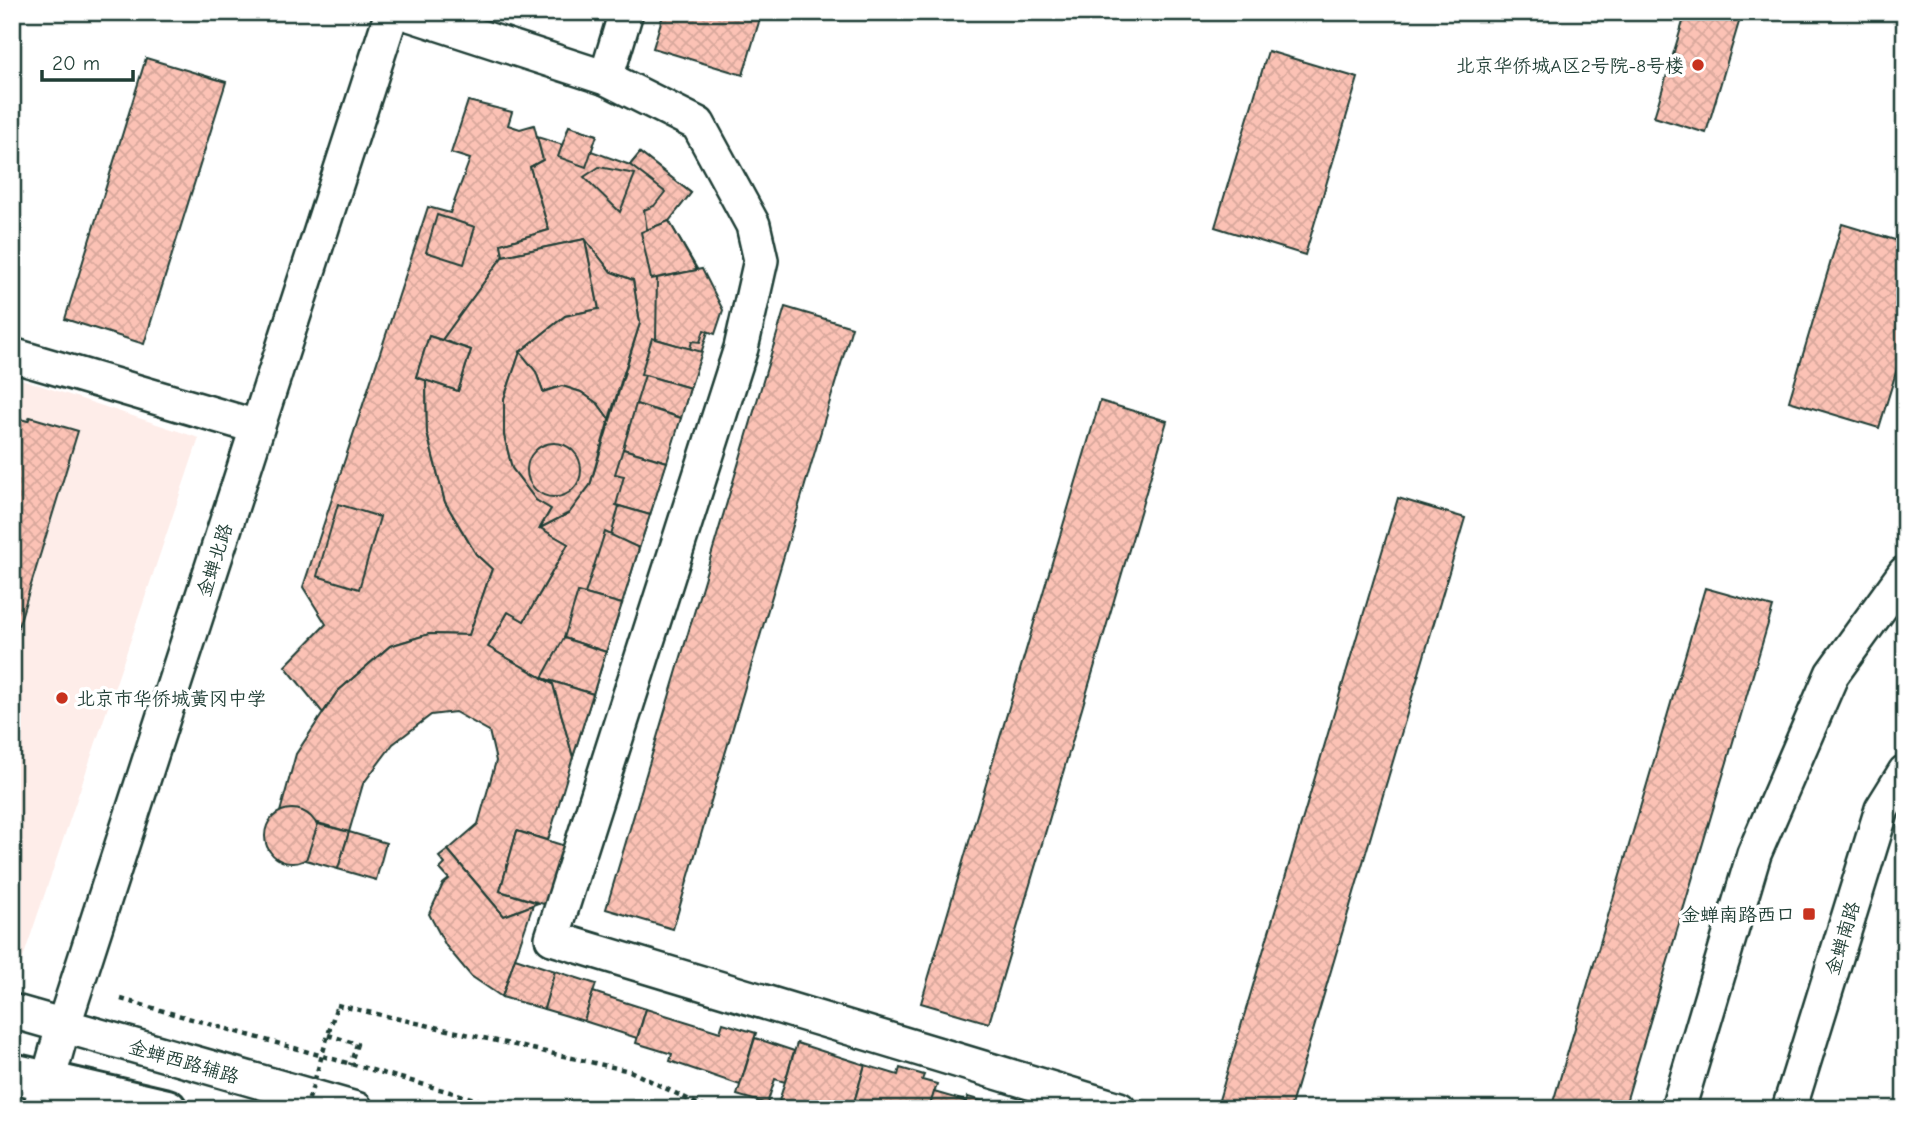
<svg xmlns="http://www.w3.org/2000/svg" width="1917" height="1121" viewBox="0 0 1917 1121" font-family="'Comic Neue','LXGW WenKai TC',sans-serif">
	<defs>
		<pattern id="building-cross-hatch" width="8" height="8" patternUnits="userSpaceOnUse" patternTransform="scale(1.75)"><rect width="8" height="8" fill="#fcc2b5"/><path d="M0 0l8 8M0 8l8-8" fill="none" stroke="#d8a89c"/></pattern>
	</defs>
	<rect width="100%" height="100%" fill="#fff"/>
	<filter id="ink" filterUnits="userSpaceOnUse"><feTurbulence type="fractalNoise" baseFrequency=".0143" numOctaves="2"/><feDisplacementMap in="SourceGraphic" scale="14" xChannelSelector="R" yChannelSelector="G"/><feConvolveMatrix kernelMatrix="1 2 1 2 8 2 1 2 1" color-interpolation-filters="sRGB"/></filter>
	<g filter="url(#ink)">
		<!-- built -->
		<path fill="#feede9" d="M12 376 199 438 22 961 12 958Z"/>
		<!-- building -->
		<g fill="url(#building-cross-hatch)" stroke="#1f3d34" stroke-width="2">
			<path d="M664 12H762L743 75 653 48Z"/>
			<path d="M1686 12H1742L1706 133 1654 117Z"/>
			<path d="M1268 51 1358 78 1305 255 1215 227Z"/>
			<path d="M146 58 226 82 144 344 65 319Z"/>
			<path d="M468 101 512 112 508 125 520 129 534 125 543 160 530 167 549 230 501 244 503 256 442 340 429 336 416 377 426 380 427 433 445 502 476 554 492 569 469 635 429 634 390 646 337 692 323 713 285 666 326 624 303 587 428 207 450 213 470 159 451 153Z"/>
			<path d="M569 126 597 135 591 151 630 165 640 153 691 193 669 221 717 303 573 757 553 684 488 647 508 612 524 621 568 544 540 528 569 513 590 485 640 323 633 280 611 272 585 239 503 256 501 244 549 230 530 167 543 160 537 137 563 145Z"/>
			<path d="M569 126 597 135 586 167 558 157Z"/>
			<path d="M640 153 691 193 669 221 647 230 644 210 654 206 665 192 630 165Z"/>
			<path d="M599 167 635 174 620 212 584 177Z"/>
			<path d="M437 215 475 227 464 264 426 252Z"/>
			<path d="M669 221 697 270 651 279 641 232Z"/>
			<path d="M1842 224 1905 243V343L1879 428 1789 401Z"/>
			<path d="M585 239 599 309 565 316 520 352 504 399V435L512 468 536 500 551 509 540 528 568 544 524 621 508 612 488 647 553 684 573 757 548 840 517 831 500 891 538 903 504 916 448 850 478 824 496 761 489 731 455 712 431 715 393 744 363 784 349 832 280 812 296 754 337 692 390 646 429 634 469 635 492 569 476 554 445 502 427 433 426 380 458 391 471 350 442 340 503 256Z"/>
			<path d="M585 239 611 272 633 280 640 323 609 419 598 404 581 392 562 386 543 392 536 372 520 352 565 316 599 309Z"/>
			<path d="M702 269 723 310 715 334 704 330 700 342 692 341 690 349 656 339 657 278Z"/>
			<path d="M785 307 852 327 673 929 606 909Z"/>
			<path d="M429 336 471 350 458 391 416 377Z"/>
			<path d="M652 338 702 352 690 388 641 374Z"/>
			<path d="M520 352 536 372 543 392 562 386 581 392 598 404 609 419 590 485 569 513 540 528 551 509 536 500 512 468 504 435V399Z"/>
			<path d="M645 375 690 388 681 418 636 404Z"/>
			<path d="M1100 401 1167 421 989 1023 921 1003Z"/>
			<path d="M636 404 681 418 667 462 623 449Z"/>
			<path d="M12 417 28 421 30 417 78 431 12 647Z"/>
			<circle cx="554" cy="470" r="27"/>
			<path d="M623 449 667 462 650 515 616 505 624 476 615 474Z"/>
			<path d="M1398 498 1465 518 1290 1109H1250L1219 1100Z"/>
			<path d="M338 504 380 517 359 589 317 576Z"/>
			<path d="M619 506 650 515 639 548 611 536Z"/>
			<path d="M605 532 639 548 622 604 585 594Z"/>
			<path d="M1705 588 1773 607 1624 1109H1551Z"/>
			<path d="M578 592 622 604 606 652 564 638Z"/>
			<path d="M564 638 606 652 593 694 542 678Z"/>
			<path d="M542 678 593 694 573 757 553 684Z"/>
			<circle cx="292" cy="836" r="27"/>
			<path d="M318 824 349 832 338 869 306 860Z"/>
			<path d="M517 831 565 846 547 905 500 891Z"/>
			<path d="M349 832 386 843 376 880 338 869Z"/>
			<path d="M448 850 504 916 533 905 502 997 471 976 446 946 429 914 443 884 449 879 440 869 445 864 439 857Z"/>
			<path d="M515 958 555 971 544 1009 502 997Z"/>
			<path d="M555 971 596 984 584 1021 544 1009Z"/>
			<path d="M593 992 646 1009 637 1038 584 1021Z"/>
			<path d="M646 1009 720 1032 723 1023 756 1033 740 1085 670 1061 672 1054 636 1043Z"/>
			<path d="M755 1038 794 1051 785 1082 775 1079 767 1104 737 1095Z"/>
			<path d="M797 1043 865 1065 852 1109H805L779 1101Z"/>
			<path d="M865 1065 898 1075 900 1068 924 1075 922 1080 937 1084 929 1109H852Z"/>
			<path d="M934 1092 965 1101 963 1109H929Z"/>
			<path d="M968 1097 1006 1108V1109H965Z"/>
		</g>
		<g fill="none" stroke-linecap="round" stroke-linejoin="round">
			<!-- minor casing -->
			<g stroke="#1f3d34" stroke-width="38">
				<g id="minor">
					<path d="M403 12 606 78"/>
					<path d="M626 12 606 78 698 124 753 225 761 260 741 348 552 938 1119 1109"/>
					<path d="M12 355 257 427"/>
					<path d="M12 1011 356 1109"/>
					<path d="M40 1109 63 1027 392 12"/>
					<path d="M1678 1109 1754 854 1832 674 1905 573"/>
					<path d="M1789 1109 1882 809 1905 772"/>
				</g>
			</g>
			<!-- major casing -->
			<g stroke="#1f3d34" stroke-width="44">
				<path id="major" d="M12 1073 167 1109"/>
			</g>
			<!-- path -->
			<g stroke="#1f3d34" stroke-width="4.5" stroke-dasharray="5 5" stroke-linecap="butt">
				<path d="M121 999 510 1109"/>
				<path d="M337 1005 630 1071 708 1109"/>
				<path d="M328 1035 357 1044 350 1065"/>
			</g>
			<!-- minor -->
			<use href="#minor" stroke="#fff" stroke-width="33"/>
			<!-- major -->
			<use href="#major" stroke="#fff" stroke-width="38"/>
			<!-- path-bridge -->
			<path stroke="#1f3d34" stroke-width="4.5" stroke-dasharray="5 5" stroke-linecap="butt" d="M306 1109 337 1005"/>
		</g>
	</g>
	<!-- markers -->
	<g fill="#c8321e" stroke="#fff" stroke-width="2.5">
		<circle cx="1698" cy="65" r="7"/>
		<circle cx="62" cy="698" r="7"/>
		<rect x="1802" y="907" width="14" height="14" rx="3.5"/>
	</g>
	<g text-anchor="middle" stroke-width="7" stroke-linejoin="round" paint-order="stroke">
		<!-- poi labels -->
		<g font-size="19" fill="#1f3d34" stroke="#fff" text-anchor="end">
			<text x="1684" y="72">北京华侨城A区2号院-8号楼</text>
			<text x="76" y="705" text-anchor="start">北京市华侨城黄冈中学</text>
			<text x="1795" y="921">金蝉南路西口</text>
		</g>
		<!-- street labels -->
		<g font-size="19" fill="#1f3d34" stroke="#fff">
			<text transform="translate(214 560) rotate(-72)" y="7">金蝉北路</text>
			<text transform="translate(1842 938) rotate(-73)" y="7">金蝉南路</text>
			<text transform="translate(184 1061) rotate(16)" y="7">金蝉西路辅路</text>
		</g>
	</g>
	<!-- margin -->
	<rect width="1917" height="1121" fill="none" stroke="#fff" stroke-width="42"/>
	<rect x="21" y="21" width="1875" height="1079" fill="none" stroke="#1f3d34" stroke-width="2.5" filter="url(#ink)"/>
	<!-- scale -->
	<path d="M42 70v10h91v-10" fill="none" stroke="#1f3d34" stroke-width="3.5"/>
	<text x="52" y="70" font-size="21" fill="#1f3d34" stroke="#ffffff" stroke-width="5" paint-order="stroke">20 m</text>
</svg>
